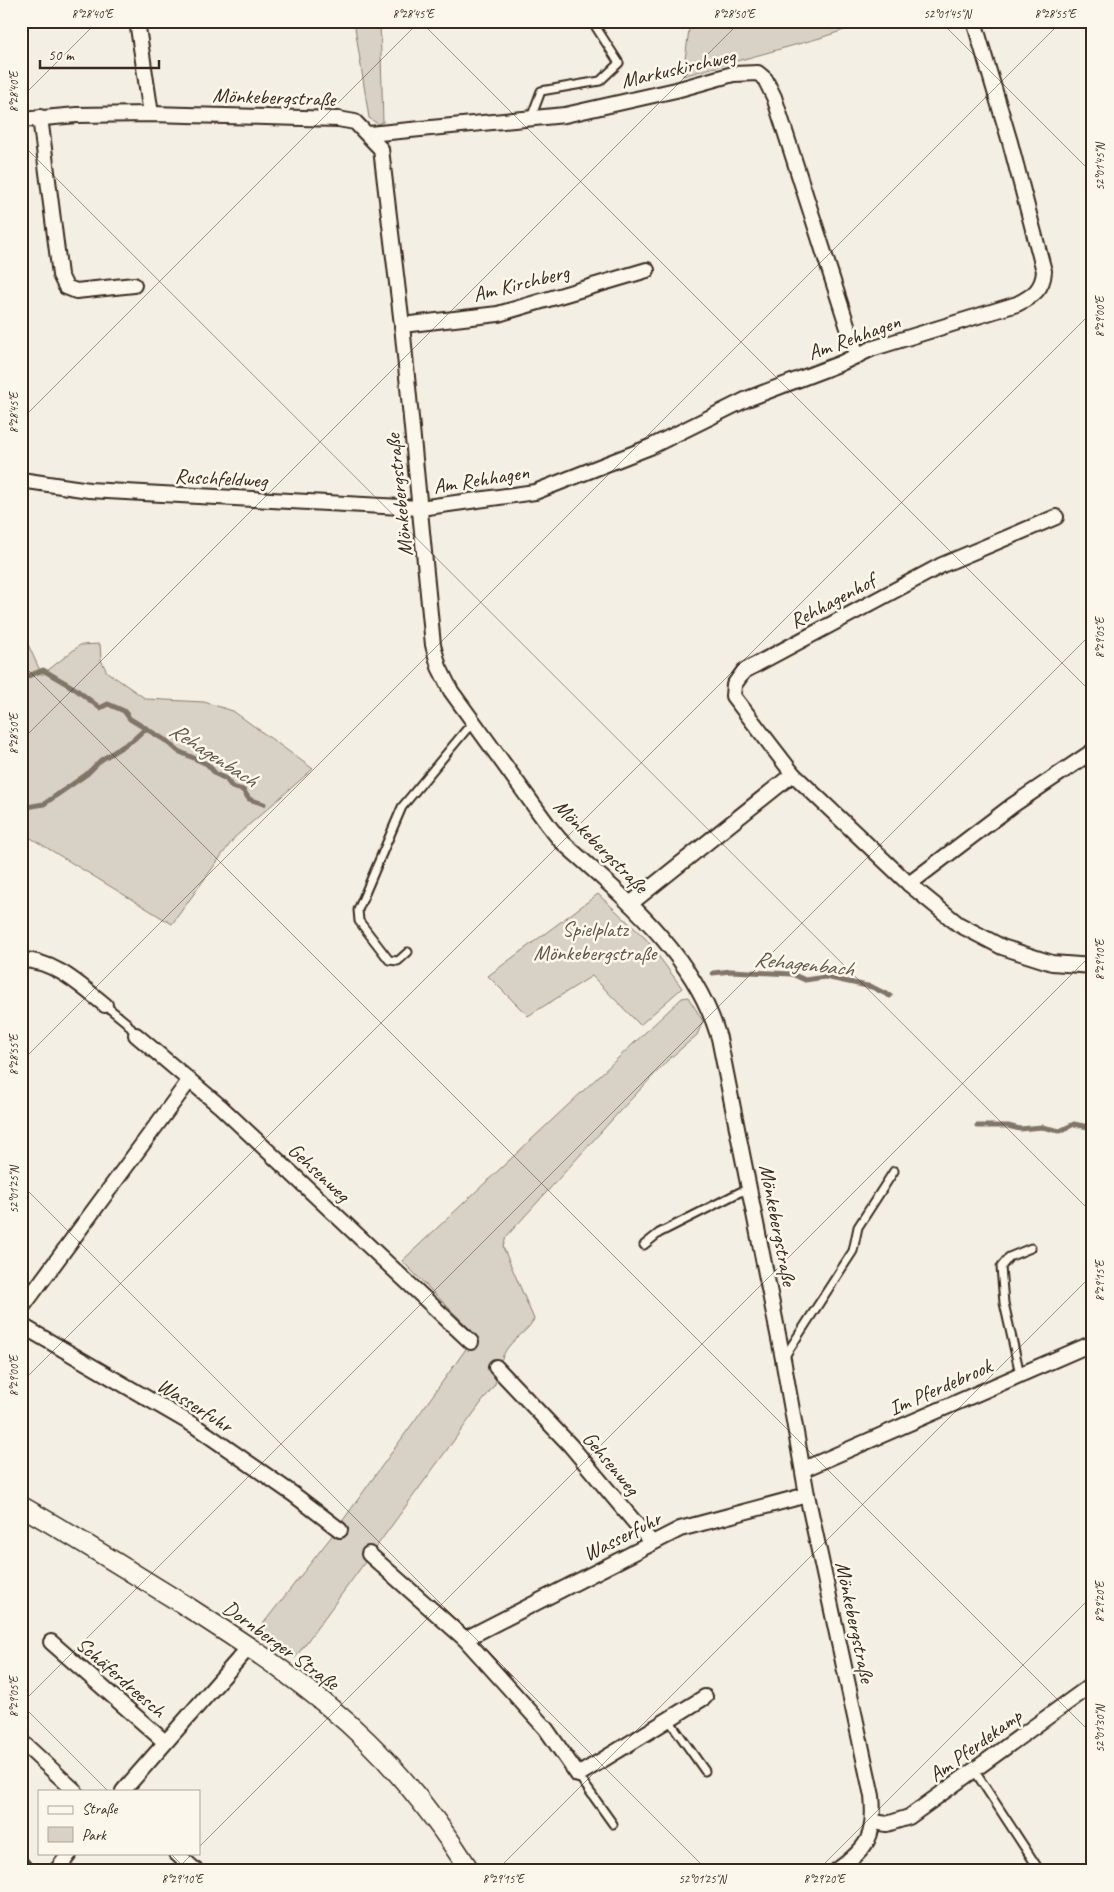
<svg xmlns="http://www.w3.org/2000/svg" width="1114" height="1892" viewBox="0 0 1114 1892" font-family="Caveat,sans-serif">
	<rect width="100%" height="100%" fill="#f3efe4"/>
	<filter id="ink" filterUnits="userSpaceOnUse"><feTurbulence type="fractalNoise" baseFrequency=".02" numOctaves="2"/><feDisplacementMap in="SourceGraphic" scale="10" xChannelSelector="R" yChannelSelector="G"/><feConvolveMatrix kernelMatrix="1 2 1 2 8 2 1 2 1" color-interpolation-filters="sRGB"/></filter>
	<g filter="url(#ink)">
		<!-- green -->
		<g fill="#d8d1c6" stroke="#8a7e72">
			<path d="M354 21H380L383 122 378 124 369 118Z"/>
			<path d="M690 21H871L820 38 683 76Z"/>
			<path d="M21 629 42 675 80 645 100 644 101 660 107 672 146 699 204 702 233 711 313 769 235 837 172 924 21 832Z"/>
			<path d="M598 894 646 939 682 988 640 1025 592 976 528 1016 488 976Z"/>
			<path d="M688 997 703 1021 697 1035 669 1059 619 1112 506 1237 503 1247 534 1319C528 1331 517 1336 509 1346 500 1357 498 1371 495 1384L295 1658 255 1634 331 1537 476 1335 402 1261 682 998Z"/>
		</g>
		<g fill="none" stroke-linecap="round" stroke-linejoin="round">
			<!-- stream -->
			<g stroke="#817468" stroke-width="5">
				<path d="M21 679 43 670 74 688 100 708 108 704 124 711 130 719 168 742 178 751 207 764 216 774 226 779 232 787 243 790 249 799 264 804"/>
				<path d="M21 808 44 804 87 774 101 760 133 740 146 728"/>
				<path d="M713 973 731 971 792 974 805 980 825 977 872 987 890 996"/>
				<path d="M977 1126H1008L1020 1129 1042 1127 1060 1131 1074 1124 1093 1128"/>
			</g>
			<!-- service casing -->
			<g stroke="#3b2a1e" stroke-width="11">
				<g id="service">
					<path d="M531 118 541 91 600 81 619 63 592 21"/>
					<path d="M408 952 398 961 389 960 359 921 358 910 402 807 466 730 474 724"/>
					<path d="M105 1005 127 1023 136 1035"/>
					<path d="M644 1245 659 1233 740 1192 750 1190"/>
					<path d="M783 1359 853 1251 858 1227 894 1171"/>
					<path d="M1020 1374 1004 1303 1001 1267 1009 1257 1031 1248"/>
					<path d="M669 1720 705 1771"/>
					<path d="M974 1770 1040 1871"/>
					<path d="M578 1775 613 1824"/>
				</g>
			</g>
			<!-- minor casing -->
			<g stroke="#3b2a1e" stroke-width="18">
				<g id="minor">
					<path d="M137 21 151 114"/>
					<path d="M40 117 60 275 66 287 76 291 134 285"/>
					<path d="M21 120 77 115 151 114 338 119 355 122 381 149 402 325 433 645 439 667 451 691 548 825 560 840C623 897 694 953 719 1038L783 1359 807 1495 872 1796C876 1836 868 1848 836 1871"/>
					<path d="M369 134 565 115 676 90 733 74 758 73 765 79 774 97 857 356"/>
					<path d="M402 325 498 314 647 270"/>
					<path d="M21 480 89 490 420 508 535 492 650 447 747 399 839 364 871 349 1017 304C1033 296 1043 289 1044 271L1010 142 974 21"/>
					<path d="M1056 517 942 565 744 671 734 685 733 696 793 774 909 884 958 924 1002 947 1052 963 1093 966"/>
					<path d="M909 884 1013 805 1093 751"/>
					<path d="M630 904 793 774"/>
					<path d="M21 960C54 960 80 985 105 1005"/>
					<path d="M136 1035 221 1107 471 1342"/>
					<path d="M21 1309 189 1081"/>
					<path d="M21 1325 195 1426 293 1494 340 1530"/>
					<path d="M496 1367 570 1445 652 1543"/>
					<path d="M804 1469 1093 1343"/>
					<path d="M369 1554 465 1639 546 1729 578 1775 705 1697"/>
					<path d="M465 1639 680 1529 807 1495"/>
					<path d="M51 1642 165 1742"/>
					<path d="M21 1741 75 1791"/>
					<path d="M123 1791 250 1646"/>
					<path d="M874 1822 887 1824 909 1817 1093 1684"/>
					<path d="M176 1853 196 1871"/>
					<path d="M21 1864 27 1871"/>
					<path d="M56 1871 70 1853"/>
				</g>
			</g>
			<!-- secondary casing -->
			<g stroke="#3b2a1e" stroke-width="22">
				<path id="secondary" d="M21 1506C76 1537 129 1571 183 1604 247 1645 312 1687 367 1741 407 1780 440 1824 470 1871"/>
			</g>
			<!-- service -->
			<use href="#service" stroke="#fbf7ec" stroke-width="7"/>
			<!-- minor -->
			<use href="#minor" stroke="#fbf7ec" stroke-width="14"/>
			<!-- secondary -->
			<use href="#secondary" stroke="#fbf7ec" stroke-width="19"/>
		</g>
	</g>
	<!-- ticks -->
	<path fill="none" stroke="#3b2a1e" stroke-width="1" stroke-opacity="0.45" d="M420 21 1093 694M940 21 1093 174M21 98 98 21M21 143 1093 1214M21 420 420 21M21 663 1093 1735M21 741 741 21M21 1062 1062 21M21 1184 708 1871M21 1383 1093 311M21 1704 1093 632M21 1704 108 1791M199 1847 1093 953M170 1853 188 1871M175 1871 193 1853M496 1871 1093 1274M817 1871 1093 1595"/>
	<g text-anchor="middle" stroke-width="5" stroke-linejoin="round" paint-order="stroke">
		<!-- street labels -->
		<g font-size="21" fill="#3b2a1e" stroke="#fbf7ec">
			<text transform="translate(678 68) rotate(-13)" y="7">Markuskirchweg</text>
			<text transform="translate(274 97) rotate(2)" y="7">Mönkebergstraße</text>
			<text transform="translate(521 283) rotate(-14)" y="7">Am Kirchberg</text>
			<text transform="translate(854 337) rotate(-20)" y="7">Am Rehhagen</text>
			<text transform="translate(221 478) rotate(3)" y="7">Ruschfeldweg</text>
			<text transform="translate(481 479) rotate(-9)" y="7">Am Rehhagen</text>
			<text transform="translate(399 495) rotate(-96)" y="7">Mönkebergstraße</text>
			<text transform="translate(832 601) rotate(-28)" y="7">Rehhagenhof</text>
			<text transform="translate(601 846) rotate(45)" y="7">Mönkebergstraße</text>
			<text transform="translate(319 1172) rotate(43)" y="7">Gehsenweg</text>
			<text transform="translate(778 1225) rotate(79)" y="7">Mönkebergstraße</text>
			<text transform="translate(940 1387) rotate(-24)" y="7">Im Pferdebrook</text>
			<text transform="translate(195 1405) rotate(32)" y="7">Wasserfuhr</text>
			<text transform="translate(611 1463) rotate(50)" y="7">Gehsenweg</text>
			<text transform="translate(622 1536) rotate(-27)" y="7">Wasserfuhr</text>
			<text transform="translate(855 1622) rotate(78)" y="7">Mönkebergstraße</text>
			<text transform="translate(281 1645) rotate(36)" y="7">Dornberger Straße</text>
			<text transform="translate(121 1677) rotate(41)" y="7">Schäferdreesch</text>
			<text transform="translate(975 1745) rotate(-36)" y="7">Am Pferdekamp</text>
		</g>
		<!-- park labels -->
		<g font-size="21" fill="#625448" stroke="#fbf7ec">
			<text x="595" y="936">Spielplatz<tspan x="595" dy="24">Mönkebergstraße</tspan></text>
		</g>
		<!-- water labels -->
		<g font-size="22" font-style="italic" fill="#645549" stroke="#fbf7ec">
			<text transform="translate(214 754) rotate(33)" y="8">Rehagenbach</text>
			<text transform="translate(804 963) rotate(6)" y="8">Rehagenbach</text>
		</g>
	</g>
	<!-- margin -->
	<rect width="1114" height="1892" fill="none" stroke="#fbf7ec" stroke-width="55"/>
	<!-- legend -->
	<rect x="38" y="1790" width="162" height="65" fill="#fbf7ec" stroke="#aea59a"/>
	<rect x="48" y="1806" width="25" height="8" fill="#fbf7ec" stroke="#aea59a"/>
	<text x="82" y="1814" font-size="15" fill="#3b2a1e">Straße</text>
	<rect x="48" y="1827" width="25" height="15" fill="#d8d1c6" stroke="#aea59a"/>
	<text x="82" y="1840" font-size="15" fill="#3b2a1e">Park</text>
	<!-- scale -->
	<path d="M40 60v8h119v-8" fill="none" stroke="#3b2a1e" stroke-width="2.5"/>
	<text x="48" y="60" font-size="15" fill="#3b2a1e" stroke="#fbf7ec" stroke-width="4" paint-order="stroke">50 m</text>
	<rect x="28" y="28" width="1058" height="1836" fill="none" stroke="#3b2a1e" stroke-width="2"/>
	<g font-size="12" text-anchor="middle" fill="#3b2a1e">
		<text x="92" y="18">8°28'40"E</text>
		<text x="413" y="18">8°28'45"E</text>
		<text x="734" y="18">8°28'50"E</text>
		<text x="947" y="18">52°01'45"N</text>
		<text x="1055" y="18">8°28'55"E</text>
		<text transform="translate(14 92) rotate(-90)" y="4">8°28'40"E</text>
		<text transform="translate(1100 167) rotate(-90)" y="4">52°01'45"N</text>
		<text transform="translate(1100 317) rotate(-90)" y="4">8°29'00"E</text>
		<text transform="translate(14 413) rotate(-90)" y="4">8°28'45"E</text>
		<text transform="translate(1100 638) rotate(-90)" y="4">8°29'05"E</text>
		<text transform="translate(14 734) rotate(-90)" y="4">8°28'50"E</text>
		<text transform="translate(1100 960) rotate(-90)" y="4">8°29'10"E</text>
		<text transform="translate(14 1055) rotate(-90)" y="4">8°28'55"E</text>
		<text transform="translate(14 1190) rotate(-90)" y="4">52°01'25"N</text>
		<text transform="translate(1100 1281) rotate(-90)" y="4">8°29'15"E</text>
		<text transform="translate(14 1376) rotate(-90)" y="4">8°29'00"E</text>
		<text transform="translate(1100 1602) rotate(-90)" y="4">8°29'20"E</text>
		<text transform="translate(14 1697) rotate(-90)" y="4">8°29'05"E</text>
		<text transform="translate(1100 1729) rotate(-90)" y="4">52°01'30"N</text>
		<text x="182" y="1883">8°29'10"E</text>
		<text x="503" y="1883">8°29'15"E</text>
		<text x="702" y="1883">52°01'25"N</text>
		<text x="824" y="1883">8°29'20"E</text>
	</g>
</svg>
